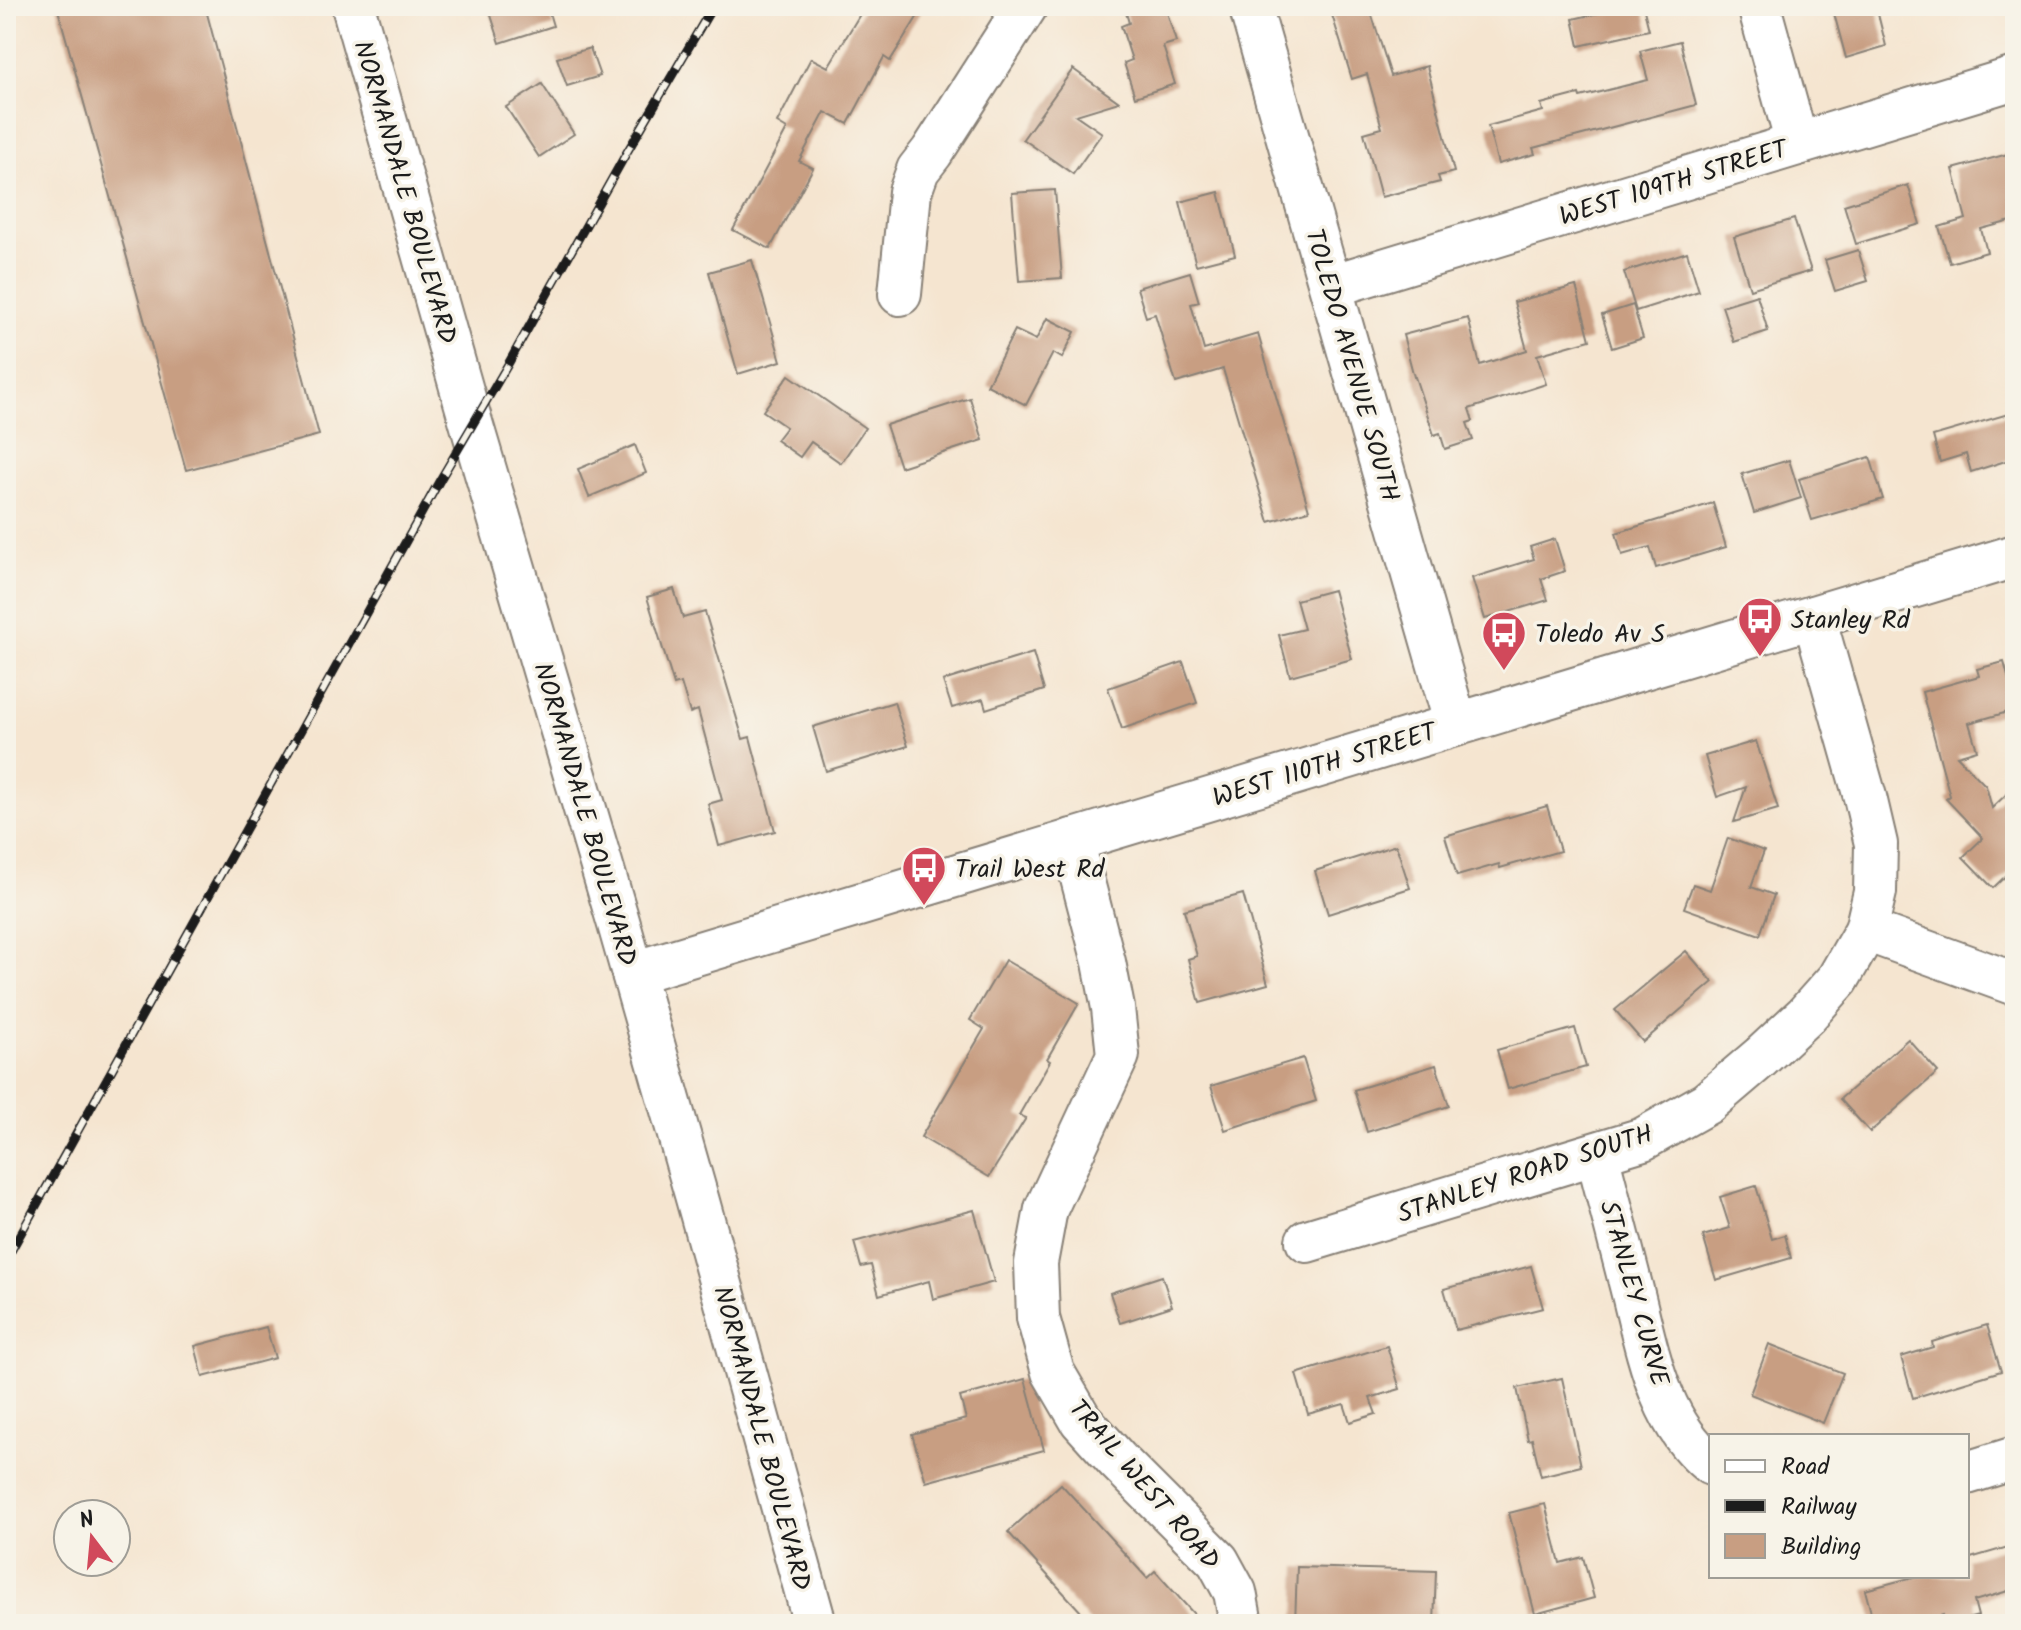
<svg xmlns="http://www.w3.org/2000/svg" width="2021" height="1630" viewBox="0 0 2021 1630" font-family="Kalam,sans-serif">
	<rect width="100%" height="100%" fill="#f7f3e8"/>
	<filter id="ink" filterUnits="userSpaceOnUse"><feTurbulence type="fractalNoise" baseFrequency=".0125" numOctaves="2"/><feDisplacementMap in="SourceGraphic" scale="16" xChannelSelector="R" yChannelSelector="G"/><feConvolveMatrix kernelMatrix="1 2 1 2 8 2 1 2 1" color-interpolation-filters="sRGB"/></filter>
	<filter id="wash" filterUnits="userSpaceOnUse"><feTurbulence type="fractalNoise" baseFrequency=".006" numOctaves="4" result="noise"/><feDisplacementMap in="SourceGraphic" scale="32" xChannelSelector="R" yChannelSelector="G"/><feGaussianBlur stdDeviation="1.8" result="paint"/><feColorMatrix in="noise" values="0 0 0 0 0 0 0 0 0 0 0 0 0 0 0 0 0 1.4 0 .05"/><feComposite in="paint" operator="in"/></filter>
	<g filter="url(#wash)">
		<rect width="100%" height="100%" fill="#f5e5d0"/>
		<g id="blocks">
			<!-- building -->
			<g fill="#c89e82">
				<path d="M57 6H205L319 435 186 470Z"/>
				<path d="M488 6H547L553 26 500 43Z"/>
				<path d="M865 6H924L890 61 884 57 848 124 825 112 799 161 813 168 770 249 733 230 787 129 777 123 811 58 828 67Z"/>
				<path d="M1124 6H1165L1176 42 1163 46 1175 84 1135 97 1124 63 1132 60 1121 26 1129 23Z"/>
				<path d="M1361 6H1369L1391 76 1427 66 1454 172 1438 176 1440 182 1381 197 1364 133 1382 128 1367 74 1352 79 1332 15Z"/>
				<path d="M1629 6H1643L1649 30 1579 46 1573 19Z"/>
				<path d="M1832 6H1876L1886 46 1846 58Z"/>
				<path d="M1680 41 1696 105 1533 148 1535 154 1498 164 1488 126 1543 111 1541 104 1579 94 1580 97 1648 80 1640 51Z"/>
				<path d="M590 48 600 76 567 86 557 58Z"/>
				<path d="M1073 69 1119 102 1076 115 1102 133 1073 174 1023 139Z"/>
				<path d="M542 84 574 134 539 157 506 107Z"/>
				<path d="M2015 152V220L1981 229 1987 252 1950 263 1939 227 1966 219 1953 169Z"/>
				<path d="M1908 185 1920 224 1856 244 1844 205Z"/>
				<path d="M1055 190 1062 278 1019 281 1012 193Z"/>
				<path d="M1219 192 1235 255 1196 265 1180 202Z"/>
				<path d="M1794 219 1811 271 1750 289 1734 237Z"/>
				<path d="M1858 250 1868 281 1835 291 1825 260Z"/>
				<path d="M1687 252 1699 291 1636 311 1624 272Z"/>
				<path d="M752 260 781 361 738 374 709 272Z"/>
				<path d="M1190 272 1199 302 1191 304 1204 350 1258 334 1309 510 1269 522 1223 369 1176 383 1155 314 1146 317 1137 288Z"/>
				<path d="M1576 286 1590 340 1537 355 1546 384 1469 409 1473 421 1467 423 1473 440 1445 449 1440 433 1434 435 1415 377H1414L1403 335 1468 318 1480 365 1527 350 1514 302Z"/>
				<path d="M1757 295 1768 331 1734 342 1722 306Z"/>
				<path d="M1633 305 1643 338 1612 348 1602 315Z"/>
				<path d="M1047 318 1075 332 1062 358 1053 353 1026 405 987 385 1015 330 1036 340Z"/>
				<path d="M789 375 865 428 841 463 811 442 800 457 776 440 786 427 763 411Z"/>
				<path d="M970 398 983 440 900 467 886 425Z"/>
				<path d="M2015 412V458L1971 472 1966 454 1940 462 1933 436Z"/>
				<path d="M635 445 646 473 589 497 578 469Z"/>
				<path d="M1870 457 1883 499 1812 520 1799 479Z"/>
				<path d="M1789 460 1801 498 1754 513 1742 474Z"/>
				<path d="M1713 503 1726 547 1656 568 1650 547 1622 555 1616 533Z"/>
				<path d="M1555 539 1565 571 1541 579 1548 600 1485 619 1472 578 1534 559 1530 547Z"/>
				<path d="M674 589 683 618 705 612 743 739 750 737 775 831 719 846 708 804 722 800 698 710 690 713 681 683 674 685 647 597Z"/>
				<path d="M1333 590 1352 659 1290 676 1279 635 1304 629 1296 600Z"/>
				<path d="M1033 653 1044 690 986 709 983 699 952 708 943 681Z"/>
				<path d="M1183 662 1197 703 1122 729 1108 688Z"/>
				<path d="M2004 662 2015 702V710L1969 723 1977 750 1957 756 1986 786 1992 808 2015 786V867L1993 888 1963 857 1983 838 1946 799 1950 796 1922 692 1979 676 1977 669Z"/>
				<path d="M894 702 908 746 826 771 813 727Z"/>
				<path d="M1756 741 1778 809 1734 822 1746 787 1717 797 1705 756Z"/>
				<path d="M1547 806 1560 851 1500 868 1499 864 1457 876 1445 836Z"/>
				<path d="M1728 838 1764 851 1751 887 1774 895 1760 935 1684 908 1693 884 1710 890Z"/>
				<path d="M1396 845 1410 888 1328 914 1315 871Z"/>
				<path d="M1243 894 1268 984 1200 1003 1188 959 1197 956 1184 910Z"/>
				<path d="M1686 951 1713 982 1643 1042 1615 1010Z"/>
				<path d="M1005 960 1079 1003 1047 1059 1050 1061 1019 1115 1026 1118 989 1177 921 1137 984 1029 970 1020Z"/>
				<path d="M1575 1028 1586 1067 1508 1089 1497 1050Z"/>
				<path d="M1908 1039 1938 1072 1870 1132 1840 1099Z"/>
				<path d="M1303 1058 1316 1101 1225 1130 1211 1086Z"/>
				<path d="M1436 1065 1449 1106 1367 1132 1354 1090Z"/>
				<path d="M1756 1186 1772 1239 1785 1235 1791 1258 1716 1280 1703 1236 1730 1228 1720 1197Z"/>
				<path d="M974 1210 994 1282 933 1299 929 1281 879 1295 871 1265 861 1267 854 1242Z"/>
				<path d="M1531 1266 1543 1308 1456 1330 1444 1289Z"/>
				<path d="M1162 1276 1172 1306 1120 1323 1110 1293Z"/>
				<path d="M1987 1325 2001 1371 1913 1398 1901 1357 1933 1347 1932 1342Z"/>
				<path d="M266 1327 275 1358 203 1377 195 1346Z"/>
				<path d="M1769 1344 1843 1373 1823 1423 1750 1394Z"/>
				<path d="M1387 1346 1400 1389 1370 1398 1376 1414 1350 1422 1344 1404 1308 1414 1296 1374Z"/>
				<path d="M1562 1378 1581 1466 1541 1476 1532 1439 1528 1440 1517 1388Z"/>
				<path d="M1025 1379 1044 1450 926 1482 912 1434 966 1419 960 1397Z"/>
				<path d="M1061 1484 1147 1578 1155 1571 1203 1624H1092L1008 1532Z"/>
				<path d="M1545 1504 1560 1563 1583 1557 1594 1598 1535 1614 1509 1513Z"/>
				<path d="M2015 1545V1589L1974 1601 1978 1616 1950 1624H1945L1943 1615 1911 1624H1874L1865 1590 1917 1576H1967V1559Z"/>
				<path d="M1297 1567 1436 1571 1434 1624H1295Z"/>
			</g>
		</g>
	</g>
	<g filter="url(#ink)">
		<use href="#blocks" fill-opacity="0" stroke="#888076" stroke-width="2"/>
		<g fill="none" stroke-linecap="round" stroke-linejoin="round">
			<!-- minor casing -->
			<g stroke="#888076" stroke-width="46">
				<g id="minor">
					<path d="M353 6 472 426 618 921 697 1198 815 1624"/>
					<path d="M1250 6 1456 725"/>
					<path d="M1759 6 1797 144"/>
					<path d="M1331 286 2015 78"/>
					<path d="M900 294 910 192 918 170 932 152 1026 6"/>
					<path d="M1072 840 1104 962 1113 1008 1118 1055 1046 1209 1036 1263 1038 1318 1053 1372 1081 1420 1118 1461 1218 1561 1235 1592 1241 1624"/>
					<path d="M1866 930 2015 984"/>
					<path d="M633 973 2015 556"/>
					<path d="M1597 1154C1608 1198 1620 1242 1631 1286 1647 1348 1658 1422 1711 1464"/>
					<path d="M1307 1241 1643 1139 1707 1103 1761 1057 1806 1015 1838 979 1866 930 1875 892 1876 844 1865 797 1814 617"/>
					<path d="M1967 1473 2015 1458"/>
				</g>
			</g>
			<!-- minor -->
			<use href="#minor" stroke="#fff" stroke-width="42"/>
			<!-- rail casing -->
			<g stroke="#1c1c1c" stroke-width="9">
				<path id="rail" d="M6 1260 440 480 507 366 627 152 713 6"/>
			</g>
			<!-- rail -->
			<use href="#rail" stroke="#f7f3e8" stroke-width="6" stroke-dasharray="18" stroke-linecap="butt"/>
		</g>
	</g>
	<!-- icons -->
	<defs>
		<g id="bus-pin" transform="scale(2.3)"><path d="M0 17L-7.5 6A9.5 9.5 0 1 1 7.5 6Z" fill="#d1495b" stroke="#f7f3e8"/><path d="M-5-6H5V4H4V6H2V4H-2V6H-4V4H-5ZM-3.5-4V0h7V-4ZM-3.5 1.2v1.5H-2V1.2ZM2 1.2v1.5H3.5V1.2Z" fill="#fff"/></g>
	</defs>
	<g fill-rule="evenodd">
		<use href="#bus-pin" x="1760" y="619"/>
		<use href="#bus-pin" x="1504" y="633"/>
		<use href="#bus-pin" x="924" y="868"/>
	</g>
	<g text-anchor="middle" stroke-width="7" stroke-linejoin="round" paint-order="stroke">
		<!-- street labels -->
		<g font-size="26" fill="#1c1c1c" stroke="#f7f3e8">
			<text transform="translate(1673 182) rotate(-17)" y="9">WEST 109TH STREET</text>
			<text transform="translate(406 192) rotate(74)" y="9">NORMANDALE BOULEVARD</text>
			<text transform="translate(1353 365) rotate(74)" y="9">TOLEDO AVENUE SOUTH</text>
			<text transform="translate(1324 764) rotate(-17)" y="9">WEST 110TH STREET</text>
			<text transform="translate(586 814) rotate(74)" y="9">NORMANDALE BOULEVARD</text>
			<text transform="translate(1525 1173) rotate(-18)" y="9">STANLEY ROAD SOUTH</text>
			<text transform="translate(1635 1293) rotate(74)" y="9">STANLEY CURVE</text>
			<text transform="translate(763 1438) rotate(75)" y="9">NORMANDALE BOULEVARD</text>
			<text transform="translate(1145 1484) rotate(49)" y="9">TRAIL WEST ROAD</text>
		</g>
		<!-- poi labels -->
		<g font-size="26" fill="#1c1c1c" stroke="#f7f3e8" text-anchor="start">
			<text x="1791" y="628">Stanley Rd</text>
			<text x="1535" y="642">Toledo Av S</text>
			<text x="955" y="877">Trail West Rd</text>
		</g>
	</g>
	<!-- margin -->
	<rect width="2021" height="1630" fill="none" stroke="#f7f3e8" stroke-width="32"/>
	<!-- legend -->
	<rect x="1709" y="1434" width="260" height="144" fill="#f7f3e8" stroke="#9f9d96" stroke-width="2"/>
	<rect x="1725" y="1460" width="40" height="12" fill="#ffffff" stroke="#9f9d96" stroke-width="2"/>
	<text x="1781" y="1474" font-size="24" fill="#1c1c1c">Road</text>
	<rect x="1725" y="1500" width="40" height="12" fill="#1c1c1c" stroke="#9f9d96" stroke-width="2"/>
	<text x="1781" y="1514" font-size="24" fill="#1c1c1c">Railway</text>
	<rect x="1725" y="1534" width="40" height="24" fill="#c89e82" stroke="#9f9d96" stroke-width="2"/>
	<text x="1781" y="1554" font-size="24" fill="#1c1c1c">Building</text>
	<!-- north arrow -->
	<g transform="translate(92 1538) rotate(344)"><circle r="38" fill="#f7f3e8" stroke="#9f9d96" stroke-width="2"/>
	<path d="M0-6L14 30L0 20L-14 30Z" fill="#d1495b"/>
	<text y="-12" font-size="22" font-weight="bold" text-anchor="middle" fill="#1c1c1c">N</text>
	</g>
</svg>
